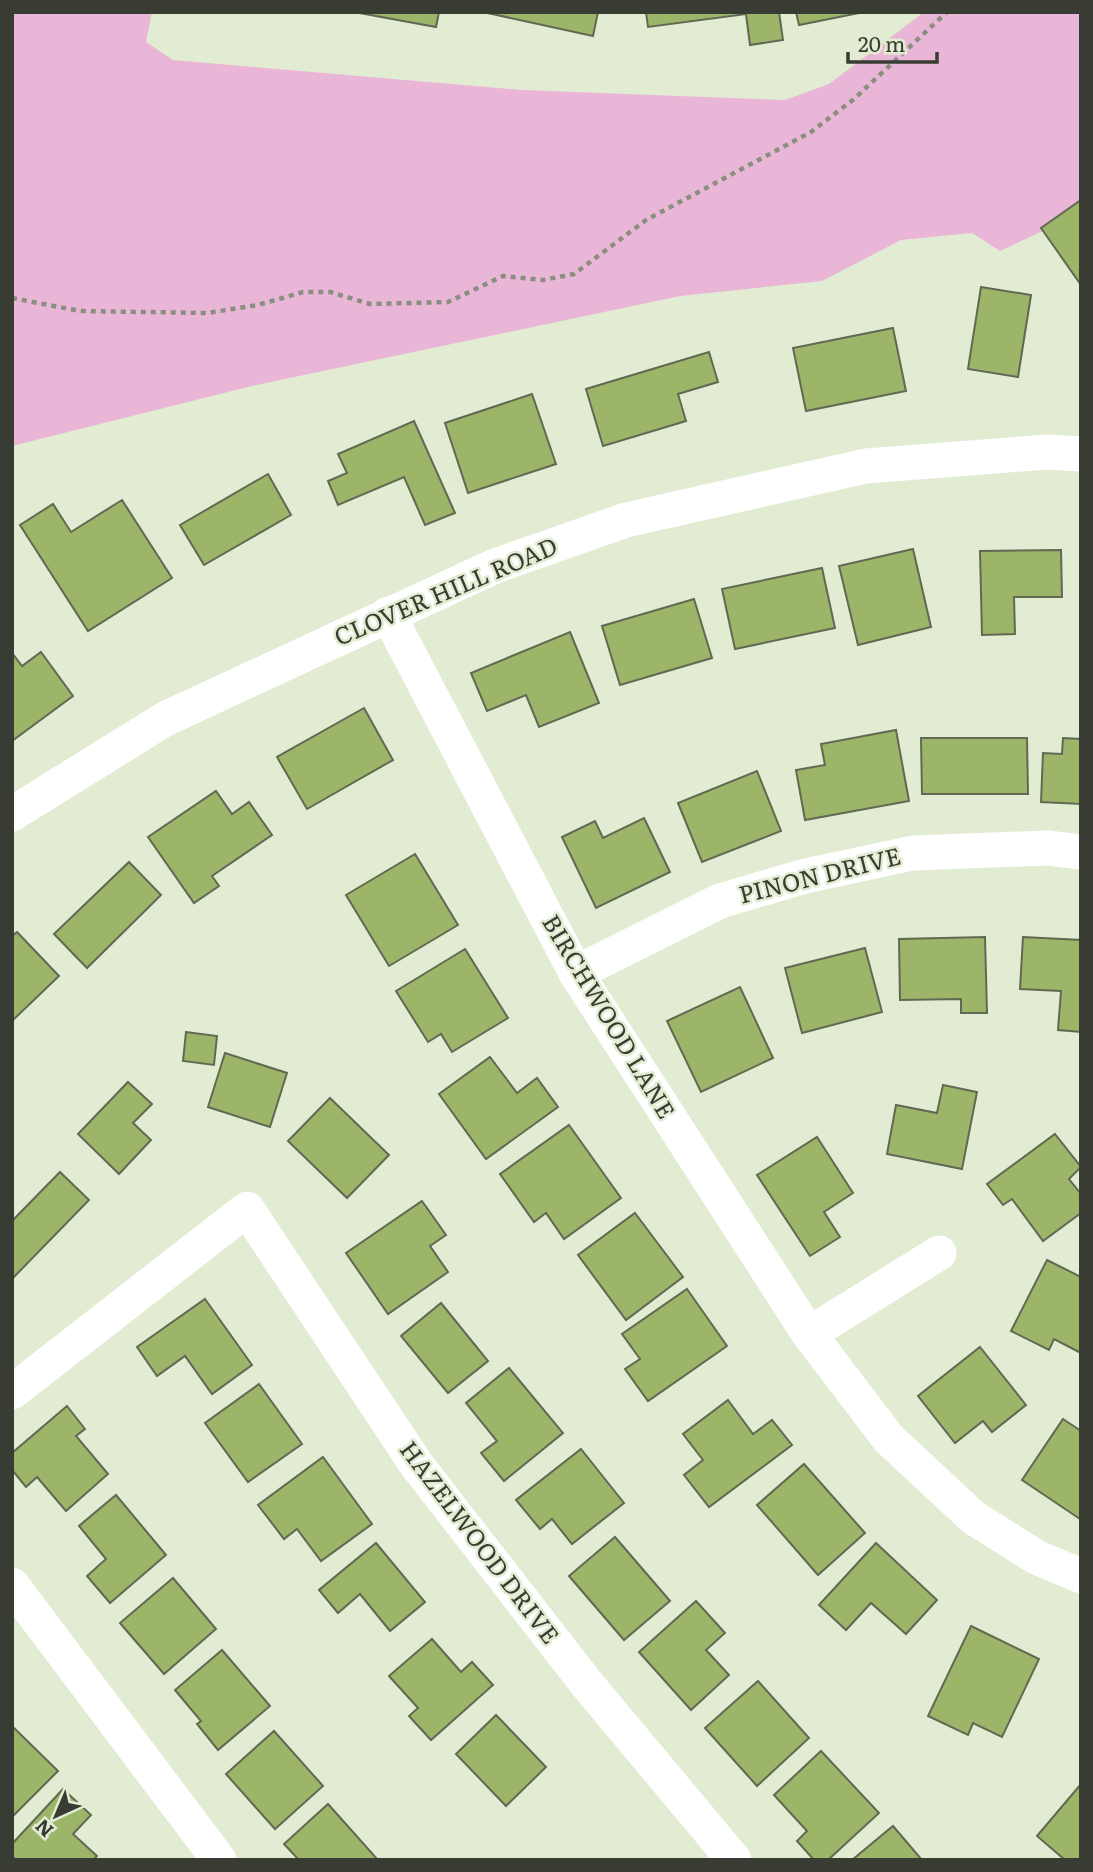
<svg xmlns="http://www.w3.org/2000/svg" width="1093" height="1872" viewBox="0 0 1093 1872" font-family="Literata,serif">
	<rect width="100%" height="100%" fill="#e2ecd2"/>
	<!-- green -->
	<path fill="#eab6d7" d="M12 12H152L146 42 173 60 522 90 785 100 829 84 924 12H1081V213L1000 251 972 233 901 240 822 281 680 296 252 386 12 446Z"/>
	<!-- building -->
	<g fill="#9cb569" stroke="#616953" stroke-width="2">
		<path d="M354 12H439L436 27Z"/>
		<path d="M483 12H598L593 36Z"/>
		<path d="M646 12H779L783 40 750 45 746 14 648 27Z"/>
		<path d="M796 12H864L799 25Z"/>
		<path d="M1081 200V285L1041 228Z"/>
		<path d="M981 287 1031 295 1018 377 968 369Z"/>
		<path d="M893 328 906 391 806 411 793 348Z"/>
		<path d="M709 352 718 382 678 394 686 421 603 446 586 389Z"/>
		<path d="M532 394 556 464 468 493 445 423Z"/>
		<path d="M414 421 455 513 425 525 404 477 338 505 328 481 347 473 338 454Z"/>
		<path d="M268 474 291 515 204 565 180 525Z"/>
		<path d="M122 500 172 578 88 631 20 525 53 504 71 532Z"/>
		<path d="M913 549 931 627 858 645 839 566Z"/>
		<path d="M1061 550 1062 597H1014L1015 634 982 635 980 551Z"/>
		<path d="M822 568 835 628 735 649 722 589Z"/>
		<path d="M694 599 712 658 620 685 602 626Z"/>
		<path d="M570 632 599 703 539 727 526 695 487 711 471 673Z"/>
		<path d="M41 652 73 696 12 741V653L22 666Z"/>
		<path d="M364 708 393 760 307 809 277 757Z"/>
		<path d="M896 730 909 801 805 820 796 770 825 765 821 744Z"/>
		<path d="M921 738H1027L1028 794H922Z"/>
		<path d="M1063 738 1081 739V804L1041 802 1043 753 1062 754Z"/>
		<path d="M757 771 781 831 702 862 678 803Z"/>
		<path d="M216 791 232 814 249 802 272 835 212 876 219 886 194 903 148 837Z"/>
		<path d="M644 818 670 872 596 908 562 837 595 821 603 838Z"/>
		<path d="M415 854 458 925 389 966 346 895Z"/>
		<path d="M129 862 161 895 87 968 54 934Z"/>
		<path d="M17 932 59 976 12 1021V936Z"/>
		<path d="M985 937 987 1013H961V999L900 1000 899 939Z"/>
		<path d="M1023 937 1081 940V1032L1058 1030 1061 991 1020 989Z"/>
		<path d="M865 948 882 1012 802 1033 785 968Z"/>
		<path d="M465 949 508 1018 452 1052 441 1034 428 1042 396 991Z"/>
		<path d="M740 987 773 1058 701 1092 667 1021Z"/>
		<path d="M186 1032 217 1036 214 1065 183 1061Z"/>
		<path d="M225 1053 287 1073 270 1127 208 1107Z"/>
		<path d="M490 1057 517 1093 537 1078 558 1107 486 1159 439 1094Z"/>
		<path d="M128 1082 152 1104 133 1123 151 1140 119 1174 78 1134Z"/>
		<path d="M943 1085 977 1092 962 1169 887 1154 896 1105 937 1113Z"/>
		<path d="M330 1098 389 1155 347 1198 288 1141Z"/>
		<path d="M569 1125 621 1198 564 1239 546 1213 534 1222 500 1174Z"/>
		<path d="M1055 1134 1081 1167 1069 1179 1081 1194V1213L1043 1241 1012 1199 1003 1205 987 1184Z"/>
		<path d="M817 1137 853 1193 824 1212 840 1237 810 1256 757 1175Z"/>
		<path d="M60 1172 89 1200 12 1279V1221Z"/>
		<path d="M422 1201 446 1235 430 1246 448 1272 388 1314 346 1253Z"/>
		<path d="M635 1213 683 1277 626 1320 578 1255Z"/>
		<path d="M1047 1260 1081 1277V1353L1054 1339 1049 1350 1011 1331Z"/>
		<path d="M687 1289 727 1346 648 1401 625 1369 640 1359 622 1334Z"/>
		<path d="M205 1299 252 1365 212 1394 185 1356 157 1376 137 1347Z"/>
		<path d="M441 1303 488 1361 448 1393 401 1336Z"/>
		<path d="M980 1347 1026 1405 992 1432 983 1421 955 1443 918 1396Z"/>
		<path d="M509 1368 563 1433 504 1481 481 1453 497 1441 466 1403Z"/>
		<path d="M259 1384 302 1444 248 1482 205 1423Z"/>
		<path d="M728 1400 753 1434 772 1420 792 1445 709 1507 684 1475 703 1460 683 1434Z"/>
		<path d="M67 1406 85 1429 76 1436 108 1474 66 1511 37 1477 26 1487 12 1470V1453Z"/>
		<path d="M1063 1419 1081 1431 1080 1519 1022 1480Z"/>
		<path d="M581 1449 624 1503 572 1544 552 1519 540 1529 516 1500Z"/>
		<path d="M323 1457 372 1524 321 1561 297 1529 284 1539 258 1505Z"/>
		<path d="M804 1464 865 1533 818 1575 757 1505Z"/>
		<path d="M116 1495 166 1555 110 1603 87 1576 106 1559 79 1526Z"/>
		<path d="M615 1537 670 1601 624 1640 569 1576Z"/>
		<path d="M376 1543 425 1602 390 1631 360 1594 338 1613 319 1590Z"/>
		<path d="M876 1543 937 1600 906 1634 871 1603 846 1630 819 1605Z"/>
		<path d="M173 1578 216 1629 164 1674 120 1623Z"/>
		<path d="M696 1601 725 1633 706 1650 729 1675 691 1710 639 1652Z"/>
		<path d="M971 1626 1039 1659 1002 1737 973 1723 968 1735 928 1716Z"/>
		<path d="M432 1639 461 1672 472 1662 493 1685 431 1740 409 1716 418 1708 389 1676Z"/>
		<path d="M222 1650 270 1706 218 1750 197 1724 201 1721 175 1690Z"/>
		<path d="M758 1681 809 1738 757 1786 705 1728Z"/>
		<path d="M496 1715 546 1767 506 1806 456 1754Z"/>
		<path d="M12 1726 58 1771 13 1816 12 1815Z"/>
		<path d="M274 1731 323 1786 275 1829 226 1774Z"/>
		<path d="M821 1751 879 1813 828 1860H814L797 1841 807 1831 774 1795Z"/>
		<path d="M1081 1784V1860H1065L1037 1836Z"/>
		<path d="M63 1789 91 1815 73 1834 97 1856 93 1860H16L12 1856V1844Z"/>
		<path d="M328 1804 378 1860H299L284 1844Z"/>
		<path d="M893 1826 922 1860H852Z"/>
	</g>
	<g fill="none" stroke-linecap="round" stroke-linejoin="round">
		<!-- path -->
		<path stroke="#898f7e" stroke-width="4.5" stroke-dasharray="5 5" stroke-linecap="butt" d="M12 298 80 311 207 313 258 305 303 292H330L370 304 448 302 503 276 543 280 574 274 646 220 811 132 854 99 947 12"/>
		<!-- minor -->
		<g stroke="#fff" stroke-width="35">
			<path d="M388 614 576 973 809 1334 889 1439 974 1518 1036 1557 1081 1576"/>
			<path d="M12 814 165 719 495 566 626 520 866 466 1047 452 1081 454"/>
			<path d="M576 973 720 901 805 876 913 853 1047 848 1081 852"/>
			<path d="M809 1334 939 1253"/>
			<path d="M12 1392 247 1209 416 1464 587 1684 734 1860"/>
			<path d="M12 1585 219 1860"/>
		</g>
	</g>
	<g text-anchor="middle" stroke-width="5" stroke-linejoin="round" paint-order="stroke">
		<!-- street labels -->
		<g font-size="24" fill="#393c32" stroke="#e2ecd2">
			<text transform="translate(446 592) rotate(-23)" y="8">CLOVER HILL ROAD</text>
			<text transform="translate(820 876) rotate(-14)" y="8">PINON DRIVE</text>
			<text transform="translate(608 1017) rotate(59)" y="8">BIRCHWOOD LANE</text>
			<text transform="translate(479 1543) rotate(53)" y="8">HAZELWOOD DRIVE</text>
		</g>
	</g>
	<!-- border -->
	<rect width="1093" height="1872" fill="none" stroke="#393c32" stroke-width="28"/>
	<!-- north arrow -->
	<g transform="translate(56 1816) rotate(224)" stroke="#e2ecd2" stroke-width="5" paint-order="stroke">
	<path d="M0-5L12 26L0 18L-12 26Z" fill="#393c32"/>
	<text y="-10" font-size="19" font-weight="bold" text-anchor="middle" fill="#393c32">N</text>
	</g>
	<!-- scale -->
	<path d="M848 52v10h89v-10" fill="none" stroke="#393c32" stroke-width="3.5"/>
	<text x="858" y="52" font-size="21" fill="#393c32" stroke="#e2ecd2" stroke-width="5" paint-order="stroke">20 m</text>
</svg>
